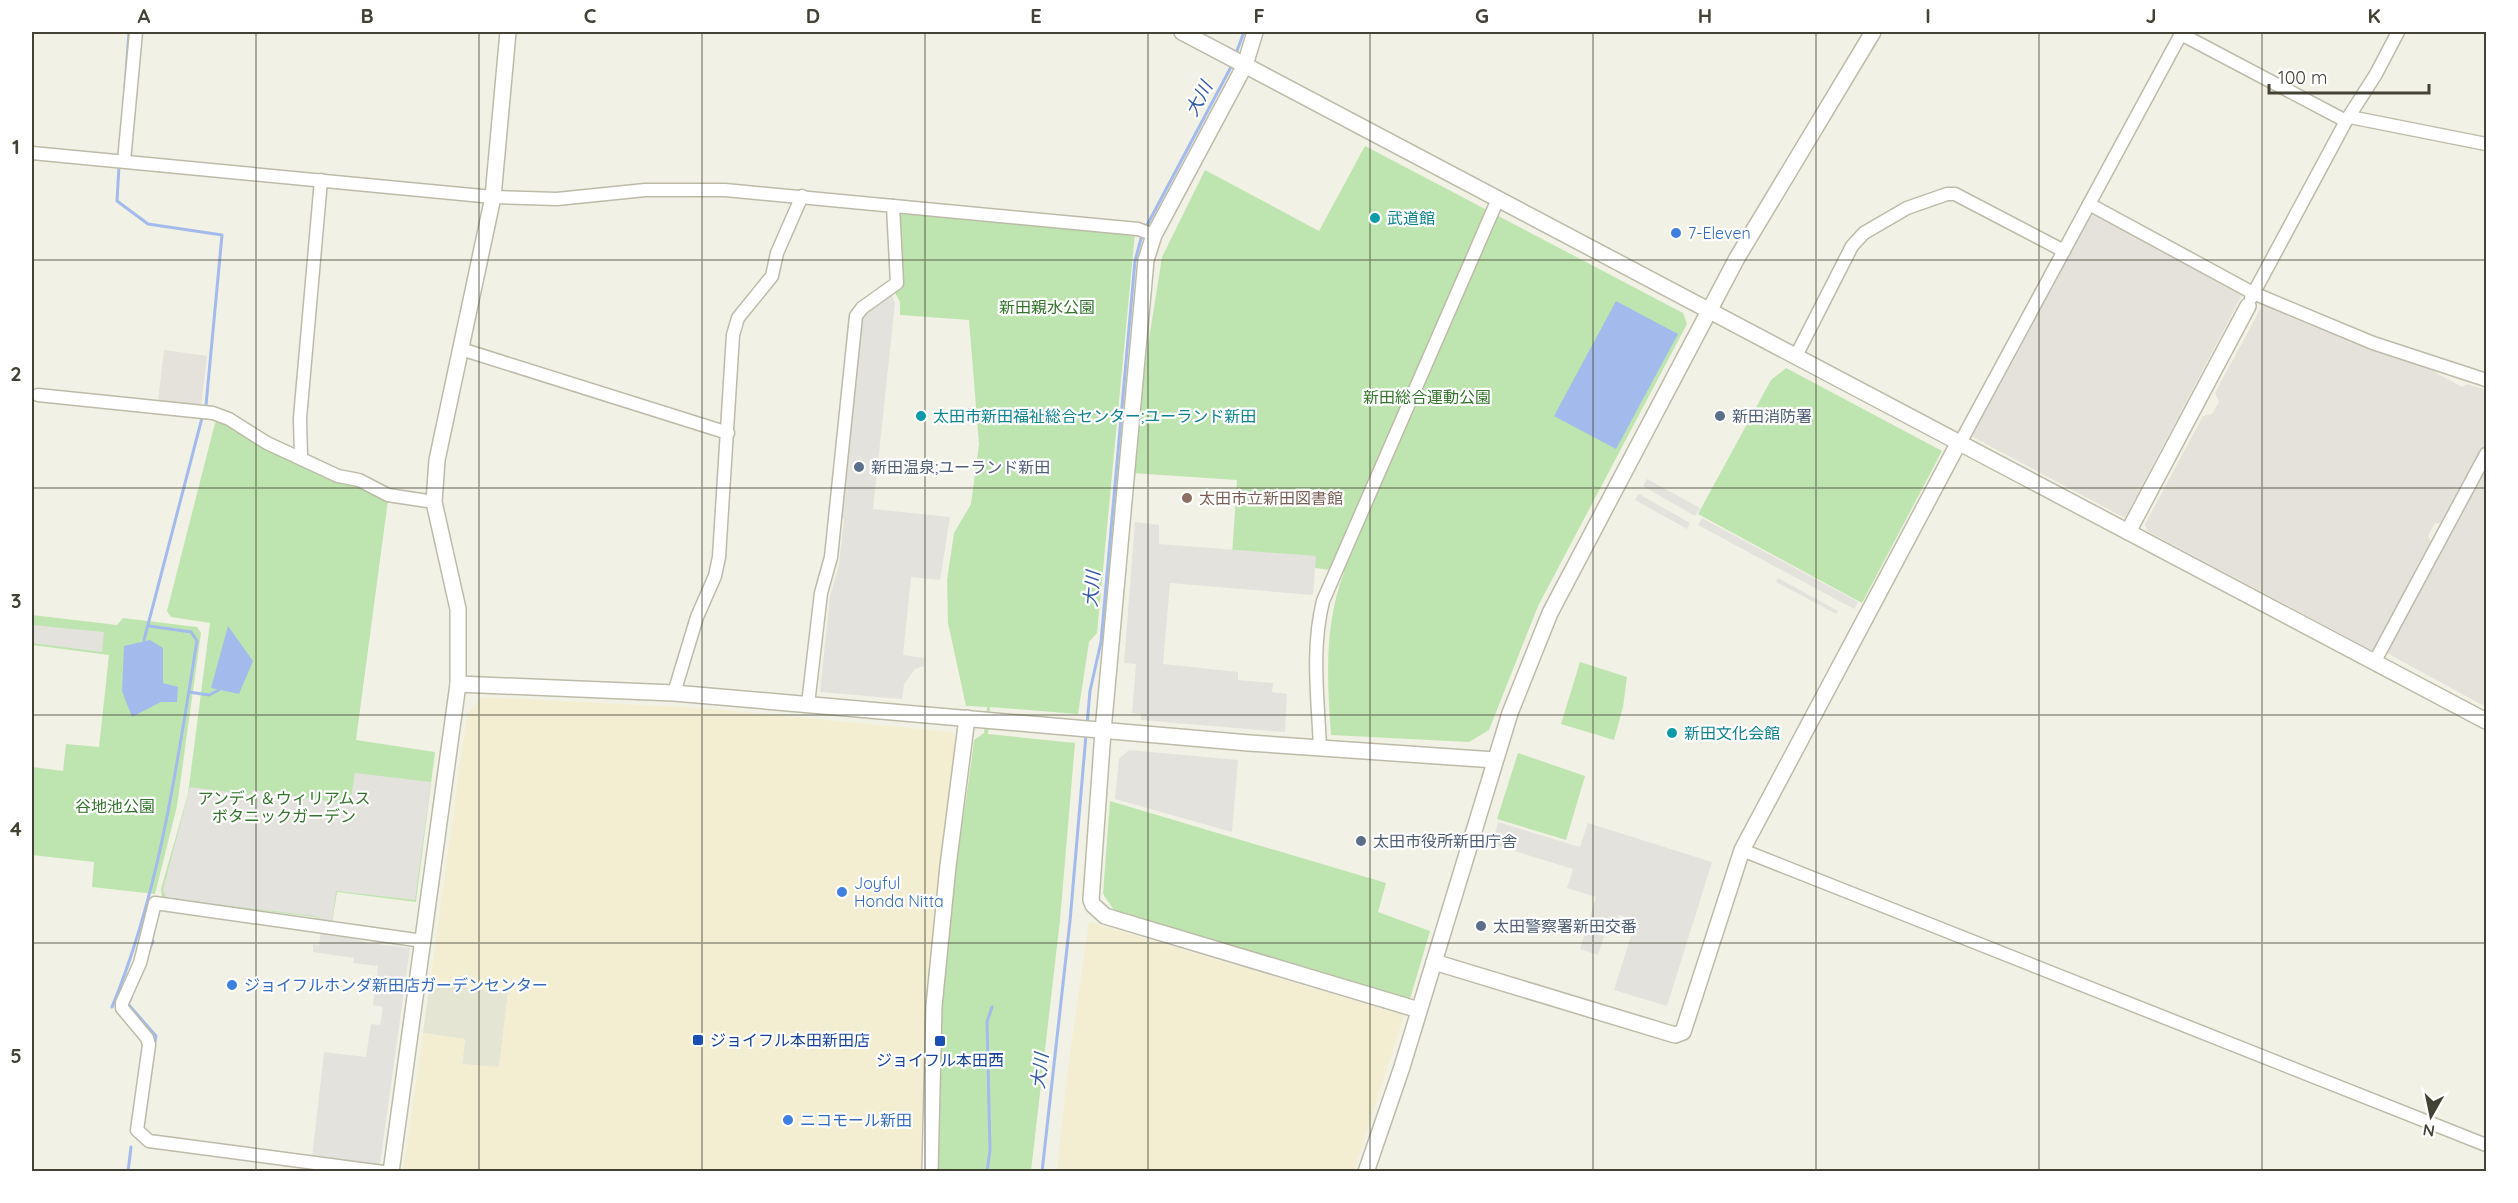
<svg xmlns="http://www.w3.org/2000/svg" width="2518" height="1203" viewBox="0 0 2518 1203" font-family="Quicksand,'Noto Sans JP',sans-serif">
	<rect width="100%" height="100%" fill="#f2f1e5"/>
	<!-- residential -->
	<path fill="#e5e5d3" d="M430 982 508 993 499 1068 462 1064 465 1039 423 1033Z"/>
	<!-- commercial -->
	<g fill="#f3eed1">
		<path d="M482 697 703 708 952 732 956 737 927 1006 923 1171 403 1172 423 1033 465 1039 462 1064 499 1067 508 993 430 982 467 714Z"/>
		<path d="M1089 922 1402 1015 1403 1019 1354 1171H1057L1067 1076Z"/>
	</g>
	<!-- industrial -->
	<g fill="#e4e2da">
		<path d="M2091 213 2242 295 2125 518 1971 436Z"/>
		<path d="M2268 304 2349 340 2429 369 2462 387 2467 384 2486 390V442L2443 524 2435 523 2428 536 2432 544 2375 652 2147 531 2145 524 2203 416 2212 414 2219 402 2215 393 2262 306Z"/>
		<path d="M164 350 207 356 201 407 158 402Z"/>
		<path d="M2486 463V707L2387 653Z"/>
	</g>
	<!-- green -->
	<g fill="#bee5af">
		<path d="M1365 146 1683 313 1687 324 1538 606 1489 730 1469 742 1331 735C1327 678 1324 626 1344 572L1232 556 1237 480 1132 473 1139 402 1162 257 1205 170 1319 231Z"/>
		<path d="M905 212 1135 233 1097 633 1089 642 1078 714 990 707 988 734 1075 743 1060 920 1031 1171H938C940 1097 938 1022 945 948 952 878 966 809 974 740L984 733 987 707 966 706 948 623 947 580 954 533 971 504 979 444 969 320 900 315V302L894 291 898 217Z"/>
		<path d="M1786 368 1942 451 1862 603 1698 514 1771 380Z"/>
		<path d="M220 420 269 451 359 486 388 500 356 740 435 752 416 902 337 892 332 923 314 917 162 898 161 889 188 794 210 623 171 617 167 611 215 423Z"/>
		<path d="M32 615 117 625 123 618 197 627 201 633 177 806 155 894 92 887 94 862 32 855V767L63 771 66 744 99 747 109 655 32 645Z"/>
		<path d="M1580 662 1627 677 1623 707 1614 740 1561 724Z"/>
		<path d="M1518 753 1585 776 1566 840 1497 819Z"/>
		<path d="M1110 801 1386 883 1378 912 1430 931 1410 999 1114 910 1103 894Z"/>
	</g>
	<!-- parking -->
	<g fill="#e3e2dd">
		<path d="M891 293 895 303 873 509 950 517 940 580 911 577 903 655 924 658V666L915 669 904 684 902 699 820 692 830 596 839 565 844 519 841 518 861 318 866 311Z"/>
		<path d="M1647 479 1700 508 1695 516 1643 486Z"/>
		<path d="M1639 494 1690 523 1687 529 1635 500Z"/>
		<path d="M1702 518 1858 602 1854 609 1698 525Z"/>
		<path d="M1135 522 1159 525V544L1316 556 1313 595 1170 583 1163 664 1238 672V680L1273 683 1272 692 1287 694 1285 732 1141 720V714L1132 713 1136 664 1124 663Z"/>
		<path d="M1778 578 1838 611 1836 614 1776 582Z"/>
		<path d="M32 625 104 632 102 652 32 643Z"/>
		<path d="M1129 750 1238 760 1232 832 1115 799 1119 759Z"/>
		<path d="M355 773 431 782 415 900 336 891 332 923 314 916 166 898 163 890 190 787 252 795V790L350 804Z"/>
		<path d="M1498 822 1580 847 1588 823 1712 862 1667 1006 1614 990 1636 920 1619 915 1615 928 1607 926 1598 955 1580 949 1596 897 1567 888 1573 869 1492 844Z"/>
		<path d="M321 929 368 943 410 948 380 1164 377 1166 312 1158 324 1052 366 1057 371 1024 380 1025 383 1007 373 1005 378 966 353 963 354 958 313 952V944L319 945Z"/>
	</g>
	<!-- water -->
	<g fill="#a3bbec">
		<path d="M1616 301 1678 334 1616 449 1554 416Z"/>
		<path d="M228 626 253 661 239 694 211 688Z"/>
		<path d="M150 640 163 648V683L178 687 177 702H161L132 717 122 691 124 646Z"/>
	</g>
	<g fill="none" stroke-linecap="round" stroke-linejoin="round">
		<!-- stream -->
		<g stroke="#a3bbec" stroke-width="3">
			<path d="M1235 56 1244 32"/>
			<path d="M124 102 129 32"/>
			<path d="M119 166 117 201 148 224 222 235 206 405"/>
			<path d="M1145 229 1232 65"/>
			<path d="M144 640 202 418"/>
			<path d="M189 692 209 695 219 690"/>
			<path d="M1087 725 1090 691 1101 642 1135 261 1142 235"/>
			<path d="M148 953 153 941"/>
			<path d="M131 998 128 1004 156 1036 154 1047"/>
			<path d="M112 1007C160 891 177 764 197 641L191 632 149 626"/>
			<path d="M128 1172 131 1147"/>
			<path d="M987 1172 990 1150 987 1022 992 1007"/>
			<path d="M1042 1172 1070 921 1086 735"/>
		</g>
		<!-- minor casing -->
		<g stroke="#bdbba8" stroke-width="15">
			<g id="minor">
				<path d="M2350 117 2486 144"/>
				<path d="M32 153 493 197 557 199 645 190H725L1138 229 1154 235"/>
				<path d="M124 161 136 32"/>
				<path d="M2089 204 2253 293 2373 343 2486 380"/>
				<path d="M2251 298 2346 121 2376 74 2398 32"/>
				<path d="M461 349 728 433"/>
				<path d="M1796 356 1852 246 1864 233 1907 208 1947 194H1955L2064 251"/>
				<path d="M38 395 213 413 229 419 267 443 338 476 359 480 388 495 434 502"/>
				<path d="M1960 443 2181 34 2346 121"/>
				<path d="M301 457 300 418 321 180"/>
				<path d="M2375 661 2486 454"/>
				<path d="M674 693 697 617 715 576 719 557 733 335 738 318 772 276 777 253 802 196"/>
				<path d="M808 704 821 593 831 557 856 316 862 308 897 283 893 206"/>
				<path d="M1320 748C1318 699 1311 649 1323 601L1498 199"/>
				<path d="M1742 850 2486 1145"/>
				<path d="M383 1172 149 1141 137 1130 149 1045 147 1038 122 1008V1003L140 963 155 903 423 941"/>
			</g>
		</g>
		<!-- tertiary casing -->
		<g stroke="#bdbba8" stroke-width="18">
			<g id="tertiary">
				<path d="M1182 32 2486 721"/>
				<path d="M1255 32 1245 65 1154 235 1146 260 1103 731 1091 900 1093 905 1105 916 1419 1010"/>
				<path d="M2128 532 2248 306"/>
				<path d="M458 684 674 693 1249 743 1495 760"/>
				<path d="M1434 962 1675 1035 1683 1032 1742 850 1959 442"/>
				<path d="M391 1172 458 684V609L434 502 437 460 493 197 508 32"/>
				<path d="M930 1172 934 1006 948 866 967 718"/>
				<path d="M1366 1172 1402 1067 1510 713 1550 613 1737 258 1873 32"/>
			</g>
		</g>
		<!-- minor -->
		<use href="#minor" stroke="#fff" stroke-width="12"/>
		<!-- tertiary -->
		<use href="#tertiary" stroke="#fff" stroke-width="15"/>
	</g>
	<!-- grid -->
	<path fill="none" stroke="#444235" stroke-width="1.5" stroke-opacity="0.55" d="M256 32V1172M479 32V1172M702 32V1172M925 32V1172M1148 32V1172M1370 32V1172M1593 32V1172M1816 32V1172M2039 32V1172M2262 32V1172M32 260H2486M32 488H2486M32 715H2486M32 943H2486"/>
	<!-- markers -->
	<g fill="#0f9aa8" stroke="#fff" stroke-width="2">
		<circle cx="1375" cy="218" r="6"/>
		<circle cx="921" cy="416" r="6"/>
		<circle cx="1672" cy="733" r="6"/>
	</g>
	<g fill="#3f7fe0" stroke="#fff" stroke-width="2">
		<circle cx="1676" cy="233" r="6"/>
		<circle cx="842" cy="892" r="6"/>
		<circle cx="232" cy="985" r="6"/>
		<circle cx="788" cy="1120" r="6"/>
	</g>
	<g fill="#5c6f8a" stroke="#fff" stroke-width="2">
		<circle cx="1720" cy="416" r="6"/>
		<circle cx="859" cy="467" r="6"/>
		<circle cx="1361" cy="841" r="6"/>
		<circle cx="1481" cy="926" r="6"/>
	</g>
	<circle fill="#8d6e63" stroke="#fff" stroke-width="2" cx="1187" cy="498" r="6"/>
	<g fill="#1a4fb4" stroke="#fff" stroke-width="2">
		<rect x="692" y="1034" width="12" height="12" rx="3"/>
		<rect x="934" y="1035" width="12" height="12" rx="3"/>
	</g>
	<g text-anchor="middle" stroke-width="4.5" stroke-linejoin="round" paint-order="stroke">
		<!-- culture labels -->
		<g font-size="16" fill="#0d838f" stroke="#fff" text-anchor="start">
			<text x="1387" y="224">武道館</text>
			<text x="933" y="422">太田市新田福祉総合センター;ユーランド新田</text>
			<text x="1684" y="739">新田文化会館</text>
		</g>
		<!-- shop labels -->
		<g font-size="16" fill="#366cbe" stroke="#fff" text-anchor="start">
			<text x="1688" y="239">7-Eleven</text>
			<text x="854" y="889">Joyful<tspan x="854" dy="18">Honda Nitta</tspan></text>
			<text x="244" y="991">ジョイフルホンダ新田店ガーデンセンター</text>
			<text x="800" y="1126">ニコモール新田</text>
		</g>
		<!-- park labels -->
		<g font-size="16" fill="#33732b" stroke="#fff">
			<text x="1047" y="313">新田親水公園</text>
			<text x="1427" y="403">新田総合運動公園</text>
			<text x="284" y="804">アンディ＆ウィリアムス<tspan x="284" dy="18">ボタニックガーデン</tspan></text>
			<text x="115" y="812">谷地池公園</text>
		</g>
		<!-- service labels -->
		<g font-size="16" fill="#4e5e75" stroke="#fff" text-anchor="start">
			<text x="1732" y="422">新田消防署</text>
			<text x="871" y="473">新田温泉;ユーランド新田</text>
			<text x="1373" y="847">太田市役所新田庁舎</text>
			<text x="1493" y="932">太田警察署新田交番</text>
		</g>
		<!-- education labels -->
		<g font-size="16" fill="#785e54" stroke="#fff" text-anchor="start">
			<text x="1199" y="504">太田市立新田図書館</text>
		</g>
		<!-- transit labels -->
		<g font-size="16" fill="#164399" stroke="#fff" text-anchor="start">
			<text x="710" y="1046">ジョイフル本田新田店</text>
			<text x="940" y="1066" text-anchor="middle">ジョイフル本田西</text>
		</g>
		<!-- water labels -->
		<g font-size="18" font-style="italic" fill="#3359aa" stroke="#fff">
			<text transform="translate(1199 99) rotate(-62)" y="6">大川</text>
			<text transform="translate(1092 589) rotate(-85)" y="6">大川</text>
			<text transform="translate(1040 1071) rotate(-84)" y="6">大川</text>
		</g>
	</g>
	<!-- border -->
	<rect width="2518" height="1203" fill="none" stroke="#ffffff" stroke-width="66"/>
	<!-- north arrow -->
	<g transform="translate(2431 1116) rotate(189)" stroke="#ffffff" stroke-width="4.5" paint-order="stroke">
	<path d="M0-4.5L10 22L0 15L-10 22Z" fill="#444235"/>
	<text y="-9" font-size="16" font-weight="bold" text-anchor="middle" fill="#444235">N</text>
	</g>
	<!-- scale -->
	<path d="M2269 84v9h160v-9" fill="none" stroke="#444235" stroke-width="3"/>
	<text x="2278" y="84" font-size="18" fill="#444235" stroke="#ffffff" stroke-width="4.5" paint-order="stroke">100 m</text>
	<rect x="33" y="33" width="2452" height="1137" fill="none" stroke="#444235" stroke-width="2"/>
	<g font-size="20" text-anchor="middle" font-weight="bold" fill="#444235">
		<text x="144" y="23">A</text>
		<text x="367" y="23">B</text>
		<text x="590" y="23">C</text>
		<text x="813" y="23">D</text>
		<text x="1036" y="23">E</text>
		<text x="1259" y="23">F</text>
		<text x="1482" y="23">G</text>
		<text x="1705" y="23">H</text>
		<text x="1928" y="23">I</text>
		<text x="2151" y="23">J</text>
		<text x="2374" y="23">K</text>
		<text x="16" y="154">1</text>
		<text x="16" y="381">2</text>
		<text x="16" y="608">3</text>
		<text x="16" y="836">4</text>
		<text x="16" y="1063">5</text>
	</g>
</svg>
